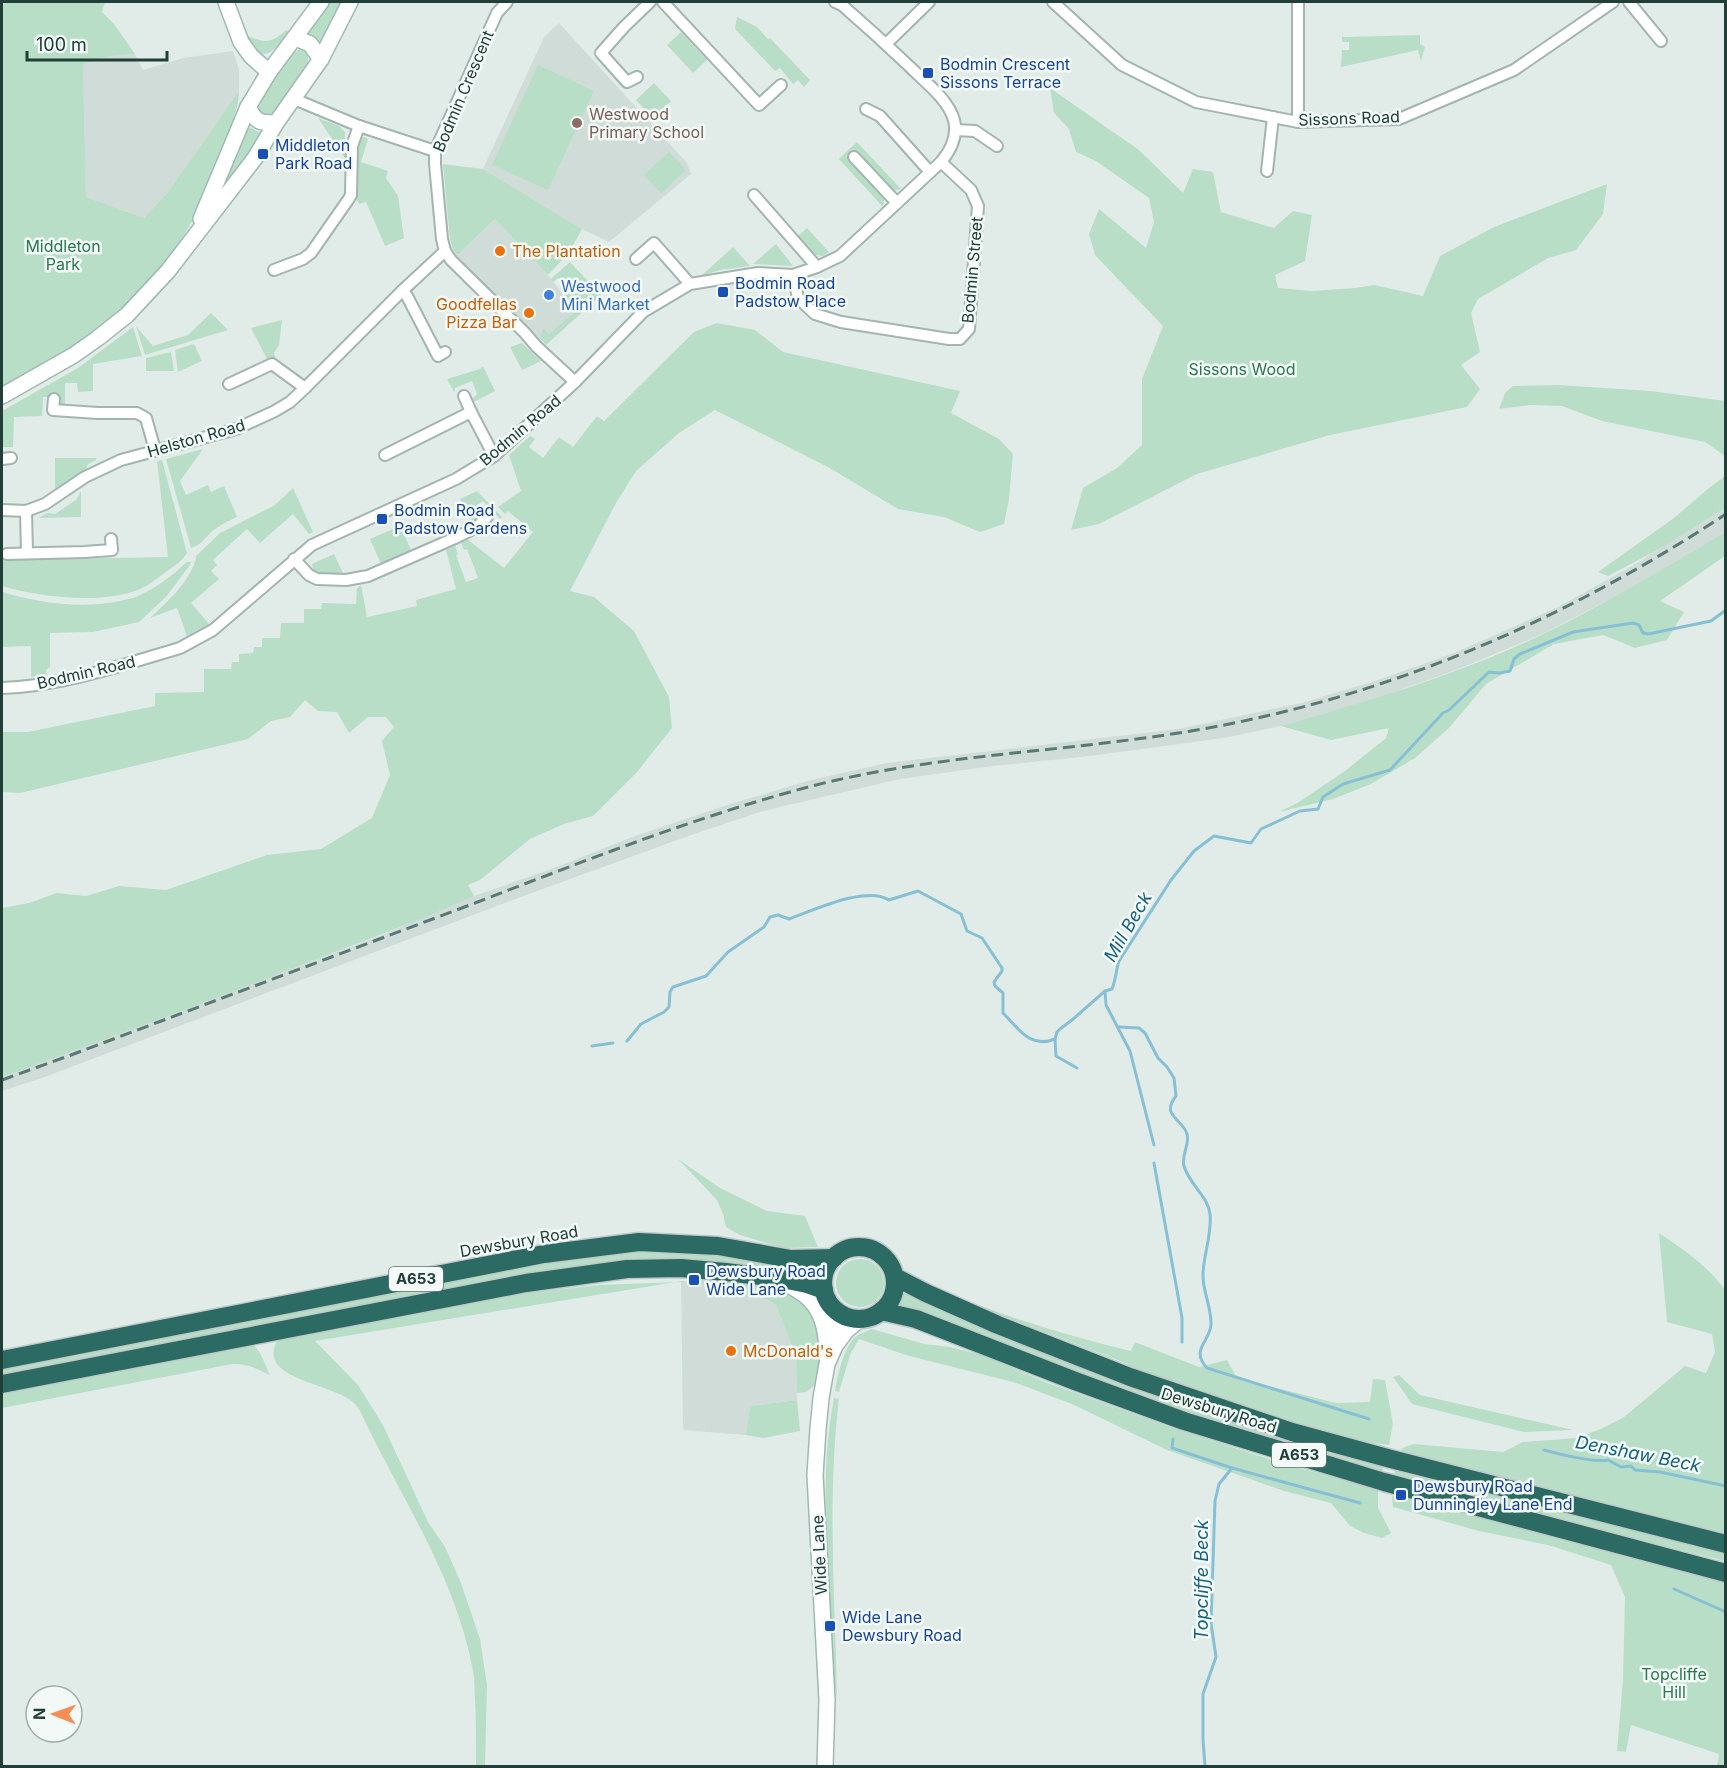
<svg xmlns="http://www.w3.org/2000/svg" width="1727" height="1768" viewBox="0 0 1727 1768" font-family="Inter,sans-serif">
	<rect width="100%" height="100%" fill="#e1ece8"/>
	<!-- built -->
	<g fill="#cfdcd8">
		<path d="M559 23 687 163 691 174 609 242 582 229 483 169 544 37Z"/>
		<path d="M233 51 239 69V91L168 192 144 218 86 197 83 63 110 56 135 54 143 70 183 58Z"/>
		<path d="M495 219 548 275 576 311 536 346 451 260Z"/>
		<path d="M1725 508V532L1634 587 1538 636 1456 670 1366 702 1281 726 1224 738 1090 756 993 766 900 779 763 811 694 834 518 898 42 1078 2 1091V1077L382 935 474 896 554 868 635 836 727 805 811 780 887 763 1178 729 1301 703 1375 681 1454 653 1556 608 1632 566Z"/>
		<path d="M681 1281 732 1290 768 1300 776 1305 796 1356 797 1400 750 1406 746 1435 683 1430Z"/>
	</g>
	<!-- green -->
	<g fill="#b9dec7">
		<path d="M2 2H105L102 12 114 24 135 54 110 56 83 64 86 197 144 218 168 192 239 91 238 103 234 117 236 118 194 218 171 257 118 314 64 354 2 387Z"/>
		<path d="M329 2H342L321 47 304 33Z"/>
		<path d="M737 17 757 27 768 39 770 38 810 80 804 87 798 80 793 84 780 68 775 71 735 29Z"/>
		<path d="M286 30 289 32C267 59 264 63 243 33 262 43 270 45 286 30Z"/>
		<path d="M681 32 707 60 693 73 667 45Z"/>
		<path d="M1420 35V44L1425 47 1421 61 1418 50 1341 67 1342 50H1349V42H1342V37Z"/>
		<path d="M300 49 308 53V62L269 118 264 119 258 109C266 95 287 55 300 49Z"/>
		<path d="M538 65 594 91 548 190 492 165Z"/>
		<path d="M654 83 671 101 653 118 636 100Z"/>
		<path d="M1050 88 1139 150 1183 193 1193 169 1213 172 1221 212 1274 228 1293 211 1312 215 1305 261 1275 275 1278 288 1312 291 1355 288 1374 285 1423 296 1440 256 1494 227 1607 184 1603 214 1576 250 1548 258 1478 299 1471 313 1480 352 1461 365 1480 389 1467 407 1330 435 1197 474 1099 524 1071 530 1083 488 1117 468 1142 445V379L1163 326 1095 255 1089 234 1099 209 1146 248 1154 222 1149 198 1096 161 1076 152 1069 129 1054 113Z"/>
		<path d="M318 118 339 126 345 132V158Z"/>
		<path d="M245 125 263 134 218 198Z"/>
		<path d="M365 137 368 139 361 162 388 171 386 178 398 196 404 238 385 246 366 202 359 204 355 197 358 174 356 146 361 138Z"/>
		<path d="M857 142 901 189 892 191 854 150 846 156 880 194 882 193 884 200 883 207 839 159Z"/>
		<path d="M669 152 686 170 661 193 644 175Z"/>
		<path d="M443 164 483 169 582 229C573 247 562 261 548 275L495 219 457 255 453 249 450 239Z"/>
		<path d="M807 228 829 252 823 256 816 255 798 236Z"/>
		<path d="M776 244 793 266 753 264Z"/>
		<path d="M733 247 750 266 720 270 701 276Z"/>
		<path d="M570 262 601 295 546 345 541 339 542 331 544 329 549 334 576 311 564 296 570 289 558 278 553 282 551 279Z"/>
		<path d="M211 313 228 330 145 355 136 326 153 346 188 335Z"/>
		<path d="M282 320 279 345 274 353 276 361H268L251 328Z"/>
		<path d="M717 323 755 330 783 352 960 391 951 413 999 439 1013 454 1009 499 1004 524 980 532 944 517 898 509 828 467 715 410 679 433 636 471 616 503 570 591 594 597 634 631 669 697 672 728 637 772 593 816 564 824 530 839 480 880 468 885 474 896 426 917 179 1012 2 1077V908L29 903 57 893 86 896 119 886 166 890 267 855 321 849 372 818 390 775 382 741 394 727 386 717H368L349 733 337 712 318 711 305 700 290 717 271 721 248 739 20 793 2 792V732H28L155 706V693L204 692V669H231L232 662H239V654L253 653 254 647H262V638H280L281 623H304V609H321L322 603 356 604 357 588 361 585 367 617 417 606 416 600 456 589 446 550 455 546 458 554 456 555 466 582 478 578 467 549 464 550 461 543 467 539 504 568 533 532 508 511 505 514 498 507 521 491 509 455 530 436 535 439 529 447 543 458 559 437 573 447 597 416 604 421 694 332Z"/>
		<path d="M133 327 142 356 93 364V391L78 392 77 383H65V410H59L57 397H43L42 416 14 417 13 447H2V411L78 368Z"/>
		<path d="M522 343 541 361 522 370 510 347Z"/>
		<path d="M194 344 202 361 178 372 175 350Z"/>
		<path d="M171 352 174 371H146V358Z"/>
		<path d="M483 366 495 391 472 403 473 398 477 394 472 381 455 388V391L454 392 447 379 480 369Z"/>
		<path d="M1558 385 1651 391 1725 401V456L1705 442 1602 421 1562 406 1530 405 1499 409 1505 393 1513 386Z"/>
		<path d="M203 449 180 481 186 495 208 485 211 492 224 486 237 517C230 520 222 524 215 529 207 535 201 546 191 548L166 459Z"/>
		<path d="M55 458H96V460L88 464 86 469 55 491Z"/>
		<path d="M162 460 187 553C182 562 171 568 163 574 154 581 145 588 135 591 98 604 38 597 2 586V560L168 557 157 461Z"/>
		<path d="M1725 476V508L1661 548 1608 576 1598 572 1674 518 1709 488Z"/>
		<path d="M293 488 313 532 309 534 293 514 260 543 247 529 213 560 217 565 211 571 219 579 191 603 209 624 187 636 177 608 150 618C166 603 194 578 196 556L220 533 275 505Z"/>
		<path d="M81 491V517L38 518 48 513 55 514 76 500Z"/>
		<path d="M477 491 502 517 500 519 483 501 471 509 476 520 471 523 460 499Z"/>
		<path d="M400 526 411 550 381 564 370 539Z"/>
		<path d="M1725 532V556L1660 601 1684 612 1667 640 1635 648 1603 635 1554 644 1486 684 1449 728 1415 758 1371 784 1333 799 1279 812 1299 802 1345 771 1386 738 1389 728 1331 740 1281 726C1369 701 1457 675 1539 636 1603 605 1664 569 1725 532Z"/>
		<path d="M334 554 343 573H321L313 569 312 564Z"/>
		<path d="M187 562H191L190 565 166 597 139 622 93 632 50 633V667L46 670 47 676 31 677V646L2 647V592C40 603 80 609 120 601 126 599 133 599 138 596 156 588 173 575 187 562Z"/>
		<path d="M678 1159 720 1188 767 1211 805 1216 818 1247 783 1248 740 1235 726 1227 723 1214 717 1200Z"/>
		<path d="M1659 1233C1683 1249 1708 1266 1725 1290V1537L1401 1452 1402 1448 1414 1444 1503 1452 1523 1442 1576 1438 1601 1429 1624 1417 1685 1366 1706 1373 1715 1352 1712 1334 1667 1322Z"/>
		<path d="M650 1249 703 1251 784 1265 818 1269 816 1278 701 1262 2 1376V1363L565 1255Z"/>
		<circle cx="860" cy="1283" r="24"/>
		<path d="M732 1280 784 1290 795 1294 812 1311 822 1343 815 1385 806 1392 797 1393 796 1356 776 1305 768 1300 732 1290 682 1281 315 1341 358 1385 383 1425 428 1522 445 1547 461 1583 480 1639 487 1685 485 1766H476C476 1744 476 1721 475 1698 474 1689 475 1680 473 1671 456 1576 399 1495 359 1409 345 1382 252 1383 278 1339L507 1295 599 1285Z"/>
		<path d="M904 1288 1382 1465 1383 1469 1380 1473 1127 1395 916 1309 897 1307Z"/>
		<path d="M957 1297C1014 1319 1072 1337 1131 1351L1135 1342 1199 1367 1227 1360 1237 1378 1336 1403 1370 1402 1373 1379 1385 1380 1393 1424 1389 1445 1352 1440 1260 1413 1142 1372 1125 1363 1006 1317 986 1313Z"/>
		<path d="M872 1329 924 1344 950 1347 982 1355 1045 1382 1170 1427 1281 1463 1378 1489V1508L1391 1533 1382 1538 1364 1533 1350 1526 1331 1503 1284 1491 1167 1450 1072 1404 1013 1382 909 1356 859 1339 850 1355 839 1392 835 1391C837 1377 844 1347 855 1337 859 1334 867 1331 872 1329Z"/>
		<path d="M251 1344C262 1350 264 1364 270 1375 255 1368 249 1364 232 1364L2 1408V1392Z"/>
		<path d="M1399 1375 1420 1395 1573 1430 1524 1432 1412 1404 1393 1377Z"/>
		<path d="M834 1398 839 1399C827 1498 835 1598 837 1698 828 1651 827 1601 826 1553 825 1501 824 1449 834 1398Z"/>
		<path d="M797 1400 800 1431 763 1438 746 1435 750 1406Z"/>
		<path d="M1404 1469 1725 1550V1561L1398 1480 1394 1475 1395 1471Z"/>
		<path d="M1395 1495 1635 1559 1725 1579V1766H1717L1719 1754 1631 1725 1626 1752 1617 1751 1623 1679 1625 1597 1611 1565 1548 1545 1479 1531 1393 1507 1392 1497Z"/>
	</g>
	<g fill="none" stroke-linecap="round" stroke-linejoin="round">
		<!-- stream -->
		<g stroke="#87c0d4" stroke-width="3">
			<path d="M1105 991 1106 1005 1130 1051 1154 1145"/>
			<path d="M1118 1027 1139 1028 1145 1033 1158 1058 1167 1067 1174 1078 1176 1096C1160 1116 1183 1119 1187 1134 1190 1145 1181 1155 1184 1166 1189 1184 1208 1196 1210 1214 1212 1234 1204 1253 1203 1273 1202 1290 1211 1305 1211 1323 1212 1340 1189 1349 1207 1368L1369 1419"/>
			<path d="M1055 1039 1056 1056 1077 1068"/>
			<path d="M627 1041 641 1024 664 1012 669 1007 670 992 673 987 706 976 728 952 764 927 770 917 778 915 789 919C812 911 866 885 889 900L918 891 961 914 967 931 982 938 1002 968V971L994 982 995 986 1003 993V1013C1019 1029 1030 1049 1055 1039L1057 1032 1060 1029 1072 1020 1105 991 1112 989C1116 979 1116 970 1119 961L1171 880 1194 851 1214 836 1251 843 1261 829 1300 811 1318 809 1323 797 1343 784 1390 770 1443 713 1449 710 1489 672 1499 673 1510 671 1514 659 1520 654 1573 632 1633 623 1639 625 1643 633 1648 634 1711 621 1726 610"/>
			<path d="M592 1046 613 1043"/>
			<path d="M1154 1163 1182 1318V1342"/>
			<path d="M1173 1439 1172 1448 1232 1468 1219 1484 1215 1501 1211 1623 1216 1657 1203 1694V1740L1205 1766"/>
			<path d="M1544 1450C1558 1454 1595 1463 1608 1460L1621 1467 1631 1466 1635 1470 1660 1472 1726 1486"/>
			<path d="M1232 1468 1360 1503"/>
			<path d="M1674 1589 1726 1612"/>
		</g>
		<!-- street casing -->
		<g stroke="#a4b4b0" stroke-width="14">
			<g id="street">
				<path d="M507 2 497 13 435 151V164L442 239 445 251 451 260 525 333 536 346 575 382"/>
				<path d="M663 2 759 105 781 85"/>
				<path d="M1053 2 1122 65 1196 102 1298 122 1399 119 1514 70 1613 2"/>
				<path d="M1629 2 1661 41"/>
				<path d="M886 44 929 2"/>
				<path d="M637 77 627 82 601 53 624 27 650 2"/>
				<path d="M294 99 359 126 435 151"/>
				<path d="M866 109 880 116 930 172"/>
				<path d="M1298 122V2"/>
				<path d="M956 130 975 131 997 146"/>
				<path d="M854 157 897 203"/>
				<path d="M1267 171 1273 117"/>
				<path d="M754 195 817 267"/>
				<path d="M636 259 654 243 690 284"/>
				<path d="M274 270 303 259 311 253 348 200 351 195 352 146 359 126"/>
				<path d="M793 275 798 298 815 314 841 322 949 339H960L969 329 978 206 971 190 941 162"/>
				<path d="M402 291 407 296 438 356 445 352"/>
				<path d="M229 384 272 364 305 388"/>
				<path d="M464 396 471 412 494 456"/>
				<path d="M54 399 53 410 98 413H137L146 418 155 450"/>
				<path d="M385 455 471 412"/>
				<path d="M2 459 11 458"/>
				<path d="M2 510 26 511 45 504 85 477 121 460 236 429 275 411 290 402 305 388 402 291 445 251"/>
				<path d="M26 511 27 553"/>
				<path d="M7 554 84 552 112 550 111 539"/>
				<path d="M294 559 309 575 317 579 346 580 368 576 455 538 477 527 487 517"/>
				<path d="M2 688C63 686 122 665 180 648L213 630 312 545 456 479 494 456 575 382 643 312 690 284 758 273 793 275 817 267 840 256 941 162C951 150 958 136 954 120 948 99 925 82 910 67 888 46 865 25 842 5L835 2"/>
			</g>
		</g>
		<!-- secondary casing -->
		<g stroke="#9fb9b2" stroke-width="18">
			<g id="secondary">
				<path d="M226 2 241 42 251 56 269 72"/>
				<path d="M296 38 310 44 321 59"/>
				<path d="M248 107C256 122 259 123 276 123"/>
				<path d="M201 219 248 107 269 72 321 2"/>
				<path d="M2 396 74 355 98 338 127 315 168 271 255 158 276 123 321 59 350 2"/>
				<path d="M782 1281C791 1287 803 1292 810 1300 825 1315 827 1338 827 1358"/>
				<path d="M827 1299 835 1322V1343"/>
				<path d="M825 1766 827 1700 815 1475 818 1429 821 1398 827 1364 835 1346 846 1331 860 1319"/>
			</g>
		</g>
		<!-- highway casing -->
		<g stroke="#c1c9c8" stroke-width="21">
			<g id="highway">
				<circle cx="859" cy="1283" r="36"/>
				<path d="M895 1277 926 1293 998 1325 1130 1377 1292 1432 1391 1459 1726 1544"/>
				<path d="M881 1311 916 1319 1075 1381 1184 1421 1384 1482 1726 1573"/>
				<path d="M2 1360 544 1254 639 1242 718 1246 791 1259 834 1258"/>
				<path d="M2 1384 526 1283 627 1269 681 1268 726 1272 777 1278 807 1284 824 1290"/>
			</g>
		</g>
		<!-- street -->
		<use href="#street" stroke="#fff" stroke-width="10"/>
		<!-- secondary -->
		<use href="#secondary" stroke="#fff" stroke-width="15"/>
		<!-- highway -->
		<use href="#highway" stroke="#2b6b64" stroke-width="18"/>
		<!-- rail -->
		<path stroke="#5b7974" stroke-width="3" stroke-dasharray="12 6" stroke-linecap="butt" d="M2 1080 71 1055C206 1004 340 954 475 903 587 860 700 815 816 785 939 754 1066 752 1191 731 1383 699 1564 621 1726 514"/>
	</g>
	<!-- markers -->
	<g fill="#1a4fb4" stroke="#f2f9f6" stroke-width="2">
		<rect x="922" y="67" width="12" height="12" rx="3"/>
		<rect x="257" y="148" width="12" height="12" rx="3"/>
		<rect x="717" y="286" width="12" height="12" rx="3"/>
		<rect x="376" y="513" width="12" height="12" rx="3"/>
		<rect x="688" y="1274" width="12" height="12" rx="3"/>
		<rect x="1395" y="1489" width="12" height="12" rx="3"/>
		<rect x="824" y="1620" width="12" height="12" rx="3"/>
	</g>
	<circle fill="#8d6e63" stroke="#f2f9f6" stroke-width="2" cx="577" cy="123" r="6"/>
	<g fill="#e8710a" stroke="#f2f9f6" stroke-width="2">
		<circle cx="500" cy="251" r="6"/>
		<circle cx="529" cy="313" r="6"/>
		<circle cx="731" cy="1351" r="6"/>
	</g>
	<circle fill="#3f7fe0" stroke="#f2f9f6" stroke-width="2" cx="549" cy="295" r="6"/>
	<g text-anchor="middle" stroke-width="5" stroke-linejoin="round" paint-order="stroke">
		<!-- shield labels -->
		<g fill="#f2f9f6" stroke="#607672" stroke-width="1.5">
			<rect x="389" y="1267" width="54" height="24" rx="4.5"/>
			<rect x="1272" y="1443" width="54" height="24" rx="4.5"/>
		</g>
		<g font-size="15" font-weight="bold" fill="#213e39">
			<text x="416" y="1284">A653</text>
			<text x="1299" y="1460">A653</text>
		</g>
		<!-- transit labels -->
		<g font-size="16" fill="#164399" stroke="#f2f9f6" text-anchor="start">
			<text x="940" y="70">Bodmin Crescent<tspan x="940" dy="18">Sissons Terrace</tspan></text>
			<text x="275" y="151">Middleton<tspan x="275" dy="18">Park Road</tspan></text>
			<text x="735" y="289">Bodmin Road<tspan x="735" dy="18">Padstow Place</tspan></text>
			<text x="394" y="516">Bodmin Road<tspan x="394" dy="18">Padstow Gardens</tspan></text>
			<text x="706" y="1277">Dewsbury Road<tspan x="706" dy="18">Wide Lane</tspan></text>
			<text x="1413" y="1492">Dewsbury Road<tspan x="1413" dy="18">Dunningley Lane End</tspan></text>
			<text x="842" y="1623">Wide Lane<tspan x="842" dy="18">Dewsbury Road</tspan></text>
		</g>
		<!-- street labels -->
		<g font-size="16" fill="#213e39" stroke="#f2f9f6">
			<text transform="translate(463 91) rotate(-67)" y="6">Bodmin Crescent</text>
			<text transform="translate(1349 118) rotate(-2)" y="6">Sissons Road</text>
			<text transform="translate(972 270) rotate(-85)" y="6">Bodmin Street</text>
			<text transform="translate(520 430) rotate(-40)" y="6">Bodmin Road</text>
			<text transform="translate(196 438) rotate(-16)" y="6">Helston Road</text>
			<text transform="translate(86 672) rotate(-13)" y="6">Bodmin Road</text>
			<text transform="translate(519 1241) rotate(-10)" y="6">Dewsbury Road</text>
			<text transform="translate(1219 1410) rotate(17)" y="6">Dewsbury Road</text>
			<text transform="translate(819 1555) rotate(-93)" y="6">Wide Lane</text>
		</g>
		<!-- education labels -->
		<g font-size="16" fill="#785e54" stroke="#f2f9f6" text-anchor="start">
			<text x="589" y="120">Westwood<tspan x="589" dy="18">Primary School</tspan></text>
		</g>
		<!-- park labels -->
		<g font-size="16" fill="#29764f" stroke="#f2f9f6">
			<text x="63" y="252">Middleton<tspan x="63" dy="18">Park</tspan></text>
			<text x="1242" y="375">Sissons Wood</text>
			<text x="1674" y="1680">Topcliffe<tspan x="1674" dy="18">Hill</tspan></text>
		</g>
		<!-- food labels -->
		<g font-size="16" fill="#c56008" stroke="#f2f9f6" text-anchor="start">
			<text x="512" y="257">The Plantation</text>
			<text x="517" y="310" text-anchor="end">Goodfellas<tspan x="517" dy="18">Pizza Bar</tspan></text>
			<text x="743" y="1357">McDonald's</text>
		</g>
		<!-- shop labels -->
		<g font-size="16" fill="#366cbe" stroke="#f2f9f6" text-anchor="start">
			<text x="561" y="292">Westwood<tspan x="561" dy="18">Mini Market</tspan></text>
		</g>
		<!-- water labels -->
		<g font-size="18" font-style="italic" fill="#18617c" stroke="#f2f9f6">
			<text transform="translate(1128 927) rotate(-60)" y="6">Mill Beck</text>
			<text transform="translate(1638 1454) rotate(11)" y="6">Denshaw Beck</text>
			<text transform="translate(1202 1580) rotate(-90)" y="6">Topcliffe Beck</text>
		</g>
	</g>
	<!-- border -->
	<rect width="1727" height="1768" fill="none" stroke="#213e39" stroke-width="6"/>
	<!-- north arrow -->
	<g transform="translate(54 1714) rotate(271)"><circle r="28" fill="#f2f9f6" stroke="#9eaeaa" stroke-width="1.5"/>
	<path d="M0-4.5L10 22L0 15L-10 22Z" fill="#f78c54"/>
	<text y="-9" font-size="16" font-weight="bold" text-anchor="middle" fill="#213e39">N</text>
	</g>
	<!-- scale -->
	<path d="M27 51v9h140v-9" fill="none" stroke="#213e39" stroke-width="3"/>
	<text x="36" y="51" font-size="18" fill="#213e39" stroke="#f2f9f6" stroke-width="4.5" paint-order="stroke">100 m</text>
</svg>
